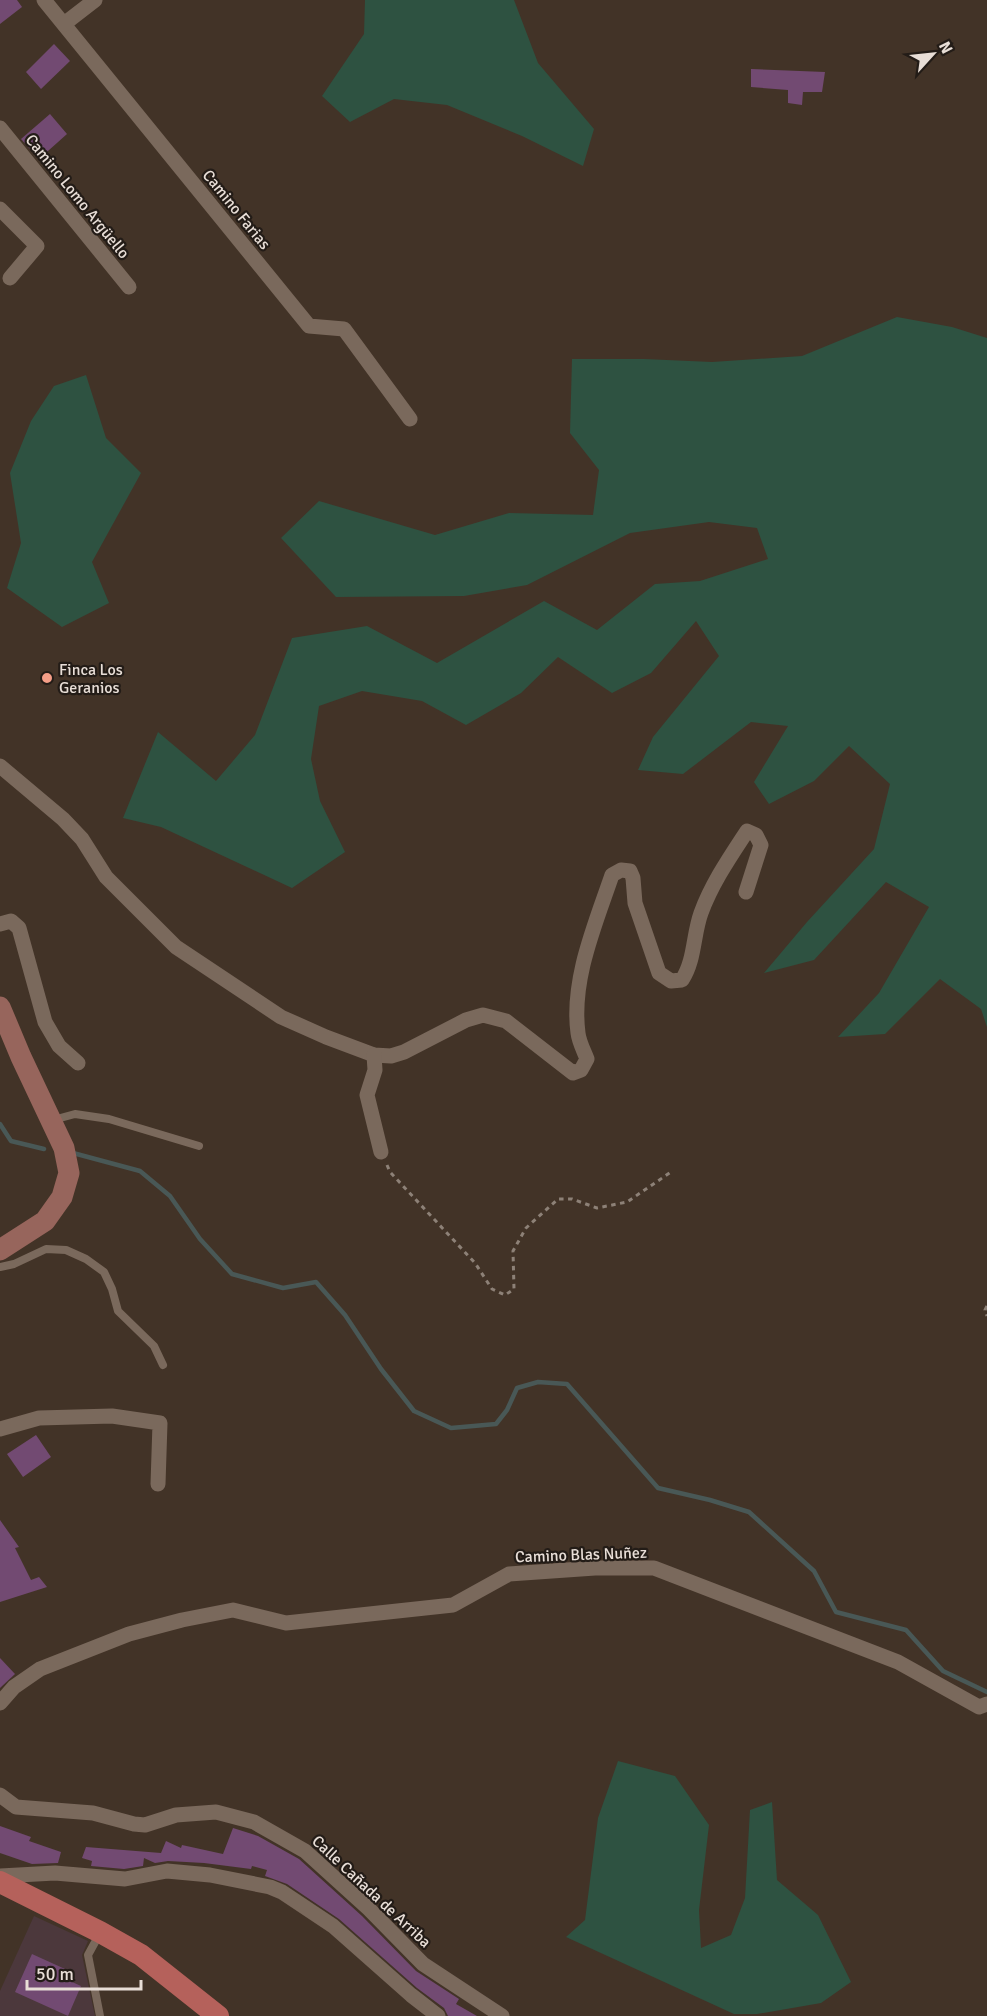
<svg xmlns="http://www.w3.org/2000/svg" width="987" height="2016" viewBox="0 0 987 2016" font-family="Signika,sans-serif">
	<rect width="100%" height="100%" fill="#423327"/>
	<!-- commercial -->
	<path fill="#4c383c" d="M34 1916 88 1941 82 1955 95 2016H0V1991Z"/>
	<!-- green -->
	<g fill="#2e5241">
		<path d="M365 0H514L538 63 594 129 583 166 522 136 447 105 394 99 350 122 322 96 364 34Z"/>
		<path d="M897 317 952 327 987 338V1027L981 1009 940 979 885 1034 838 1037 879 993 929 907 886 882 814 960 764 973 807 922 874 849 890 784 849 746 814 781 769 804 754 782 788 726 751 722 683 774 638 770 653 737 719 656 696 621 651 673 612 693 558 657 521 693 466 725 422 701 362 691 319 706 311 759 320 801 345 852 292 888 161 827 123 818 158 732 216 781 255 735 292 638 367 626 437 663 544 601 597 630 655 584 700 581 768 559 757 528 709 522 630 533 527 585 464 596 336 597 281 538 319 501 435 535 509 513 593 515 599 470 570 433 572 359H644L712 362 802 356Z"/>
		<path d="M86 375 106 438 141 473 92 562 109 603 62 627 7 588 21 543 10 473 31 421 54 386Z"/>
		<path d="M618 1761 675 1776 709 1825 699 1910 701 1948 731 1935 745 1898 750 1810 772 1802 777 1880 818 1915 851 1982 821 2003 757 2014H734L566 1937 585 1920 598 1818Z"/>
	</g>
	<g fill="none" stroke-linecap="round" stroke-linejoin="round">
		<!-- stream -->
		<g stroke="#495856" stroke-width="4.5">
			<path d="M0 1124 11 1141 44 1149"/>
			<path d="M73 1153 140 1171 170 1196 200 1239 232 1274 283 1288 316 1282 345 1315 381 1369 414 1411 451 1428 496 1424 507 1410 517 1388 538 1382 567 1384 658 1488 710 1500 749 1512 814 1571 836 1612 906 1630 943 1671 987 1692"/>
		</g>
	</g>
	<!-- building -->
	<g fill="#724a72">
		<path d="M0 0H17L22 7 0 24Z"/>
		<path d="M54 44 70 61 41 89 26 72Z"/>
		<path d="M751 69 825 72 822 92H803L802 105 788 103V90L751 87Z"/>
		<path d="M50 114 67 134 39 159 21 139Z"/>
		<path d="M36 1435 51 1457 23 1477 7 1454Z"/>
		<path d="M0 1520 19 1547 15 1548 31 1580 39 1577 47 1587 0 1602Z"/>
		<path d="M0 1658 15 1674 0 1688Z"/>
		<path d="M0 1826 31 1837 29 1841 61 1852 58 1863 32 1864 0 1853Z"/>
		<path d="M233 1828 258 1836 299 1859 362 1916 416 1971 459 1999 456 2004 477 2016H448L444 2008 417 1988 339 1919 287 1884 265 1876 267 1870 252 1866 251 1869 204 1863 168 1861 155 1863 144 1858 143 1866 124 1869 91 1866 92 1861 82 1858 86 1847 161 1853 166 1841 181 1848 182 1845 223 1854Z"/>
		<path d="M32 1954 65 1969 61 1977 81 1986 68 2016 15 1992Z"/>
	</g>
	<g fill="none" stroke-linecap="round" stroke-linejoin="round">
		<!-- path -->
		<g stroke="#8d8177" stroke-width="3" stroke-dasharray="4.5 4.5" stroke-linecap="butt">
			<path d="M387 1165 390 1172 475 1263 492 1289 505 1295 514 1289 513 1251 526 1228 558 1199H572L597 1208 627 1202 671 1172"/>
			<path d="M987 1306 985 1310 987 1316"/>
		</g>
		<!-- service -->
		<g stroke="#7a695c" stroke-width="8">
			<path d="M53 1120 75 1114 109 1119 199 1146"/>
			<path d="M0 1267 14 1264 46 1249 66 1250 86 1259 104 1272 112 1289 118 1311 154 1346 163 1365"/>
			<path d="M100 1933 88 1955 100 2016"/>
		</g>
		<!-- minor -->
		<g stroke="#7a695c" stroke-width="15">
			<path d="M44 0 309 326 344 329 410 419"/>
			<path d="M64 24 95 0"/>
			<path d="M0 128 129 287"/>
			<path d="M0 209 37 246 10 278"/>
			<path d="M0 766 63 819 82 839 106 877 176 947 281 1017 326 1037 374 1055 391 1056 404 1052 466 1020 483 1015 506 1021 573 1073 581 1070 587 1059C584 1051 579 1042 578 1033 571 980 595 925 612 875L621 870 630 871 633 878 635 903 659 973 671 981 682 980C695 960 693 935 701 913 712 883 730 857 747 831L756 835 761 845 746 892"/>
			<path d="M0 924 11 921 19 928 45 1022 59 1046 78 1063"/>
			<path d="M374 1055 375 1070 367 1095 381 1152"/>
			<path d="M0 1429 39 1418 112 1416 160 1423 158 1484"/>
			<path d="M0 1703 14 1687 40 1669 129 1634 182 1620 233 1610 286 1623 453 1605 509 1574 595 1568H654L898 1662 979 1707 987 1704"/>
			<path d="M0 1795 16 1807 93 1813 134 1824 145 1825 176 1815 216 1812 254 1822 305 1851 369 1909 423 1964 502 2016"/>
			<path d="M0 1876 55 1873 125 1879 167 1871 210 1875 270 1887 282 1892 333 1926 411 1995 438 2016"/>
		</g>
		<!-- secondary -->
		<path stroke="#97655c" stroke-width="21" d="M0 1007 21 1057 64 1148 69 1173 62 1197 45 1221 0 1250"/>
		<!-- primary -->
		<path stroke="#b5615b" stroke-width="22" d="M0 1882 100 1932 141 1955 218 2016"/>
	</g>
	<!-- markers -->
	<circle fill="#f49e87" stroke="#231c17" stroke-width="2" cx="47" cy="678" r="6"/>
	<g text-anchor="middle" stroke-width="4.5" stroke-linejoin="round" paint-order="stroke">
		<!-- street labels -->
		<g font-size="16" fill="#e8ded7" stroke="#231c17">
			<text transform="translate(78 196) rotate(51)" y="6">Camino Lomo Argüello</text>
			<text transform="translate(237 209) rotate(51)" y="6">Camino Farias</text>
			<text transform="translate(581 1554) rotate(-2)" y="6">Camino Blas Nuñez</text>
			<text transform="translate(372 1891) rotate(43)" y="6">Calle Cañada de Arriba</text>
		</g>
		<!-- poi labels -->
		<g font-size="16" fill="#e8ded7" stroke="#231c17" text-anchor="start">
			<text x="59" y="675">Finca Los<tspan x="59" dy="18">Geranios</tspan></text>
		</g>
	</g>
	<!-- north arrow -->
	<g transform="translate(933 54) rotate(63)" stroke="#231c17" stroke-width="4.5" paint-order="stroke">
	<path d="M0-4.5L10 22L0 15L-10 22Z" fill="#e8ded7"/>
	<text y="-9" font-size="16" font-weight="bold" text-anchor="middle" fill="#e8ded7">N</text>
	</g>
	<!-- scale -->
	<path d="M27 1980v9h114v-9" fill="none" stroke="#e8ded7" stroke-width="3"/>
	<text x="36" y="1980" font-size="18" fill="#e8ded7" stroke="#231c17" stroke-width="4.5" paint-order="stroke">50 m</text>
</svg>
